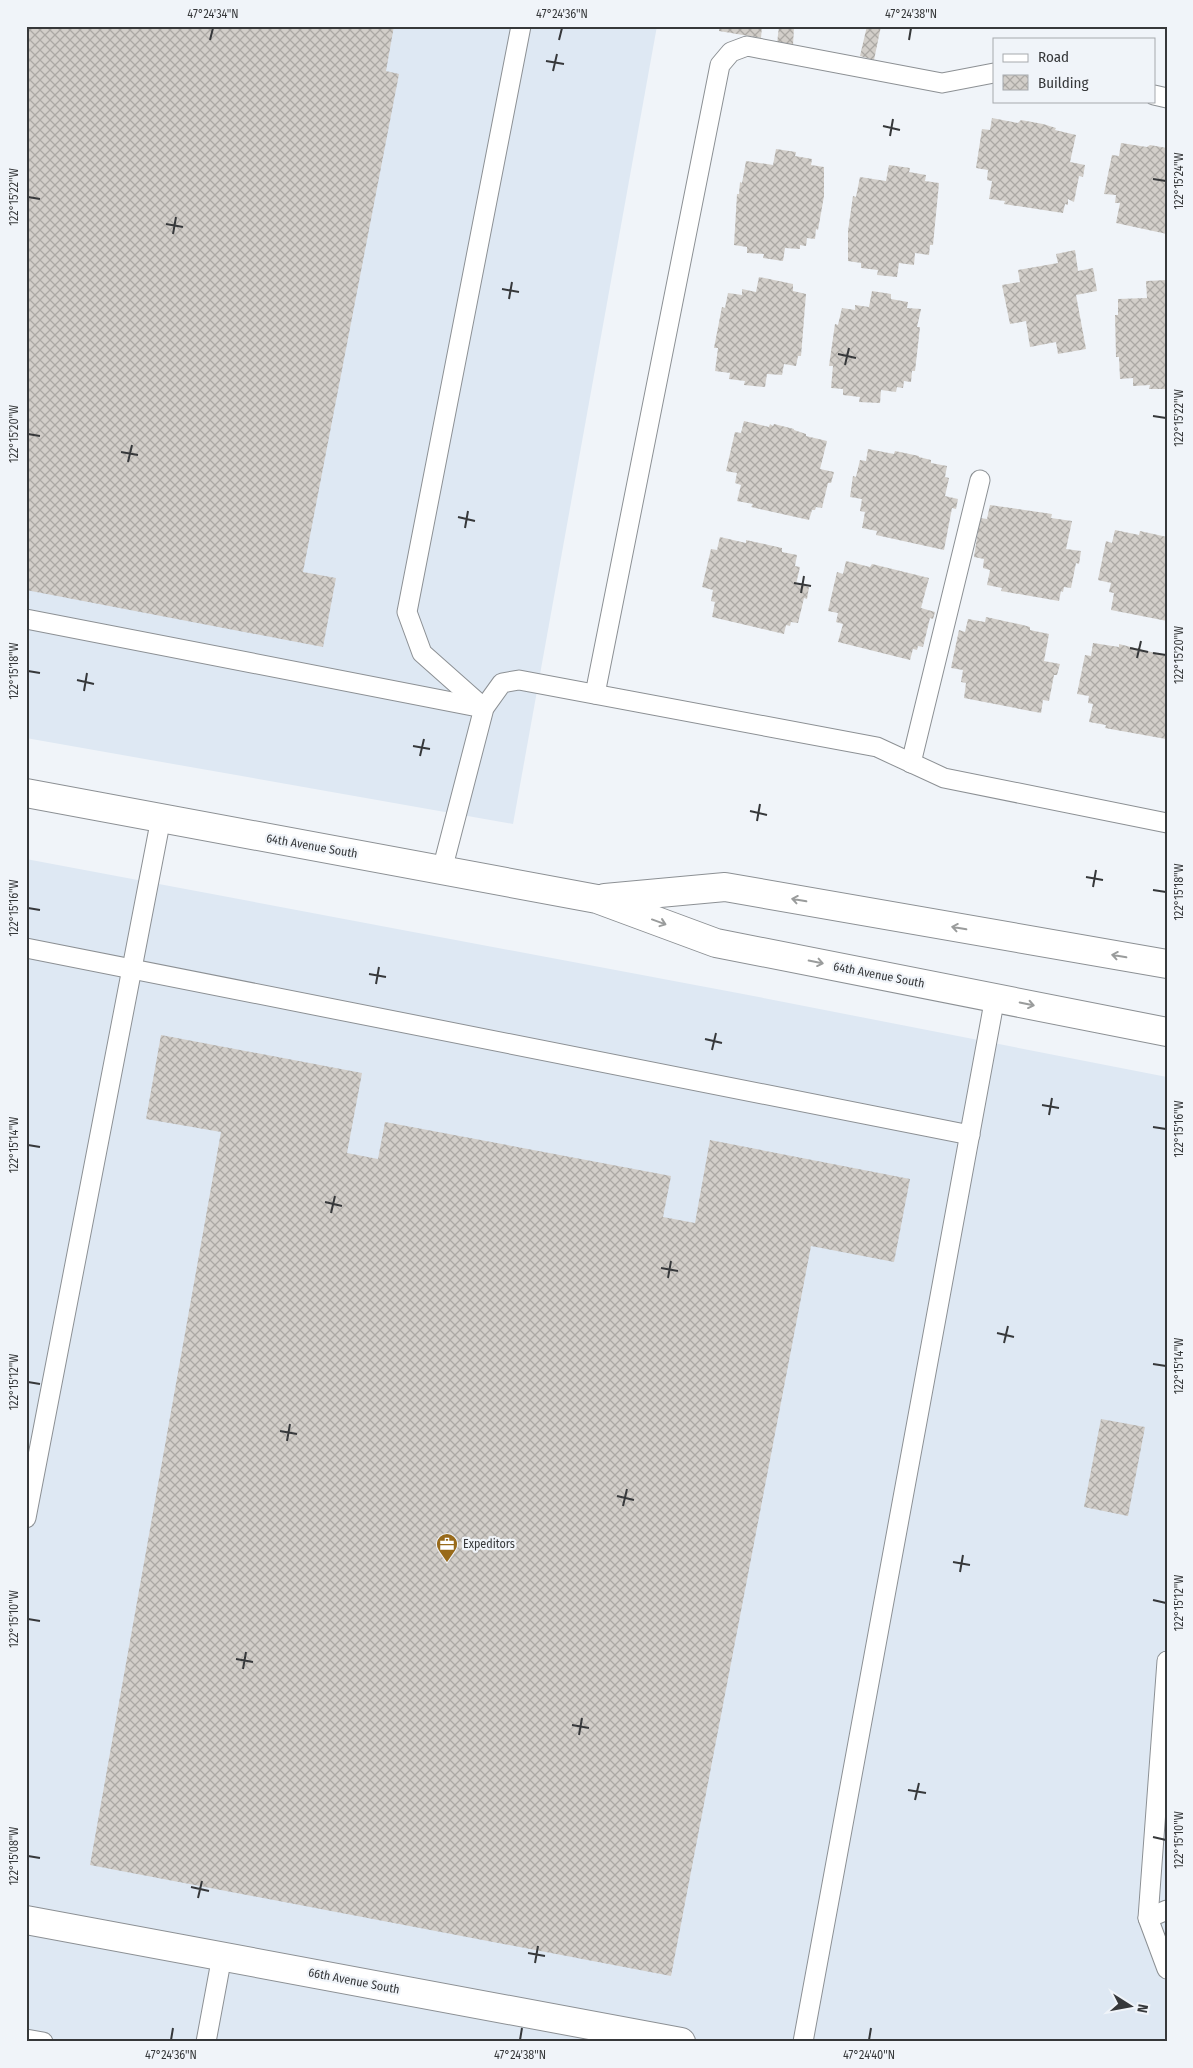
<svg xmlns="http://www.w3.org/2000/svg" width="1193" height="2068" viewBox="0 0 1193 2068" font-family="'Fira Sans Condensed',sans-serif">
	<defs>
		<pattern id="building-cross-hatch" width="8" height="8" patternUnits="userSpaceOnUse" patternTransform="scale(1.25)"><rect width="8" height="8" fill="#d2cec9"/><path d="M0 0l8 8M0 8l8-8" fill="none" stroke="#aba8a4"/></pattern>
	</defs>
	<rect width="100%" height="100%" fill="#f0f4f9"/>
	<!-- built -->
	<g fill="#dee8f3">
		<path d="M26 26H657L513 824 26 738Z"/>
		<path d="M26 859 743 994 1167 1077V2042H26Z"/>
	</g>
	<!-- building -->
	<g fill="url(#building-cross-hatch)">
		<path d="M26 26H394L386 71 399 74 303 572 336 578 323 647 26 590Z"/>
		<path d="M720 26H762L761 38 719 31Z"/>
		<path d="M779 26H794L793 46 777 44Z"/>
		<path d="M867 26H881L874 60 860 56Z"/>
		<path d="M992 118 1018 123 1021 120 1043 124 1056 128 1055 130 1076 135 1070 162 1085 165 1083 177 1079 176 1074 202 1068 199V205L1065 204 1063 213 1004 204 1005 201 989 199 992 181 987 180 988 170 976 168 982 129 990 130Z"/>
		<path d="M1121 143 1147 147 1150 145 1167 148V234L1116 223 1120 203H1115L1116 195 1104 194 1112 155 1119 156Z"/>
		<path d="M776 149 796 152 795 156 812 159 811 165 824 167V196L818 230 816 229 815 239 807 238 806 246 800 245V249L785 248 783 261 763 258 764 254 747 253V247L734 245 737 194H739L740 182 742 183 746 161 773 165Z"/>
		<path d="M889 165 910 168 909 172 926 175 925 181 939 183 933 245H930L929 255 915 253 914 265 899 263 897 277 877 275 878 270 861 268V263L848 261V231L853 196 856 197 860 177 886 181Z"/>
		<path d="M1075 250 1078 271 1093 268 1097 291 1076 295 1086 349 1058 354 1056 342 1030 347 1026 321 1010 324 1002 285 1020 282 1018 270 1058 263 1056 254Z"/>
		<path d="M759 277 793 284V291L806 294 801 356H798L796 366 784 364 782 375 767 374 765 387 744 385 745 381 729 379 730 373 715 371 718 348H714L722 307 725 308 728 293 742 295V289L756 292Z"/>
		<path d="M1167 280V389H1149L1150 385 1133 386V378L1120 379 1119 357H1116L1115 315H1118V299L1147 298 1146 281Z"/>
		<path d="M872 291 891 294V299L908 302 907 308 921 309 917 327H920L915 371H912L911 382 904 381 903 388 897 387 896 392 881 390 880 403 859 402 860 397 843 395V389L831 388 833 366H829L835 324 838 325 842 308 855 310V305L869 307Z"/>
		<path d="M744 421 769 427 770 424 773 426 774 424 794 429V430L806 434V436L827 441 820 469 834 472 831 483H828L822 508 816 507 815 510H812L809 520 751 507 753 504 737 501 741 485 735 483 737 473 726 471 735 432 741 433Z"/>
		<path d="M868 449 894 454 895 451 919 456V457L931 460V463L947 466 945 477 949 478 945 496 958 499 956 509 952 508 944 550 876 535 877 531 862 528 865 512 860 511 862 499 850 497 853 476 856 477 860 460 866 461Z"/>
		<path d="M990 505 1052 514 1051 518 1072 521 1066 549 1081 551 1079 564 1076 563 1071 588 1064 587 1063 592 1061 591 1059 601 1001 591 1002 588 987 585 990 570 983 568 984 559 974 557 980 518 987 519Z"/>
		<path d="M1115 530 1139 535 1140 531 1167 537V621L1111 610 1114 593 1109 592 1111 583 1098 580 1106 541 1112 543Z"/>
		<path d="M720 537 746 543V540L782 548V552L797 555 795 566 800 567 796 584 809 587 807 599 804 598 798 623 791 622 790 626 786 625 784 634 712 617 715 602 711 601 713 590 702 587 711 549 717 550Z"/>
		<path d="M846 561 870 567 872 564 929 578 921 608 935 612 933 619 930 618 923 647 918 646 917 650 913 649 910 660 838 642 843 624 836 622 838 613 828 611 837 572 843 574Z"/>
		<path d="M986 617 1023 625 1030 627V630L1049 634 1044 661 1060 664 1057 675H1054L1049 701 1043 700 1041 713 964 698 966 683 961 682 963 670 951 668 959 630 965 632 968 619 985 622Z"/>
		<path d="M1093 643 1119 647V644L1167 656 1166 739 1105 728 1106 725 1089 722 1093 704 1088 703 1089 696 1077 694 1085 655 1091 656Z"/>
		<path d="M161 1035 362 1073 347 1153 378 1159 385 1122 671 1176 663 1217 695 1223 710 1140 910 1179 894 1262 811 1246 671 1976 90 1865 221 1132 146 1119Z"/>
		<path d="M1101 1419 1145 1427 1128 1516 1084 1507Z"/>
	</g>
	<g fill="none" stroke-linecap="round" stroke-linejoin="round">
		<!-- lane casing -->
		<g stroke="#8c9094" stroke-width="21">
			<g id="lane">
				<path d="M1154 95 1167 98"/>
				<path d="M26 619 483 708"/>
				<path d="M595 694 720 65 731 52 747 46 942 83 994 73"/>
				<path d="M484 708 422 653 407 612 521 26"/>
				<path d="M911 763 980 480"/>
				<path d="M442 870 484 708 502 683 519 680 877 747 944 778 1167 823"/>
				<path d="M26 948 970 1135"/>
				<path d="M26 1518 161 818"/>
				<path d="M1167 1910 1148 1918 1167 1969"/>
				<path d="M1148 1918 1167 1661"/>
				<path d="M26 2039 43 2042"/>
				<path d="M206 2042 222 1956"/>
				<path d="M803 2042 995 997"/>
			</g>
		</g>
		<!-- street casing -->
		<g stroke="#8c9094" stroke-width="30">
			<path id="street" d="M26 1920 681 2042"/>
		</g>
		<!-- secondary casing -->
		<g stroke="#8c9094" stroke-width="30">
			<g id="secondary">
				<path d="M26 793 597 899 716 943 1167 1032"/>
				<path d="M605 898 725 887 1167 964"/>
			</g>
		</g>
		<!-- lane -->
		<use href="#lane" stroke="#fff" stroke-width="19"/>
		<!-- street -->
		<use href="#street" stroke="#fff" stroke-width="28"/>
		<!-- secondary -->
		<use href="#secondary" stroke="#fff" stroke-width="28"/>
	</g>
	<!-- one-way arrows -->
	<defs><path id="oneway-shaft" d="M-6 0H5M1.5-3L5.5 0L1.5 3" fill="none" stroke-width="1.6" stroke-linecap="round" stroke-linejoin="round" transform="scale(1.25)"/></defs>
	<g stroke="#9a9c9c">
		<use href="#oneway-shaft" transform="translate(799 900) rotate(-170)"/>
		<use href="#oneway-shaft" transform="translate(659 922) rotate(20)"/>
		<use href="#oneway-shaft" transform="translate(959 928) rotate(-170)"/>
		<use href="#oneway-shaft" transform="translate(1119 956) rotate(-170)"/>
		<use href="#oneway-shaft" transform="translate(816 962) rotate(11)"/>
		<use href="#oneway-shaft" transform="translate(1027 1004) rotate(12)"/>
	</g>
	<!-- ticks -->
	<path fill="none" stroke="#36383a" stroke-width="2" d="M210 40 213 28M559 40 562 28M909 40 911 28M546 61 564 64M553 71 557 54M883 126 900 130M890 136 893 119M1153 179 1166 181M28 197 40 199M166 224 183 227M173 234 176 217M502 289 519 292M509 299 512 282M838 354 856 358M845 365 849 348M1153 416 1166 418M28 434 40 436M121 452 138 455M128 462 132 445M458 517 475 521M465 528 468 511M794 583 811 586M801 593 804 576M1130 648 1148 652M1153 653 1166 655M1137 658 1141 641M28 671 40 673M77 680 94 684M84 691 87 673M413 746 430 749M420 756 424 739M750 811 767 815M757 821 760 804M1086 877 1103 880M1093 887 1096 870M1153 890 1166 892M28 908 40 910M369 974 386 977M376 984 379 967M705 1039 722 1043M712 1050 716 1033M1042 1105 1059 1108M1049 1115 1052 1098M1153 1127 1166 1129M28 1145 40 1147M325 1202 342 1206M331 1213 335 1196M661 1268 678 1271M668 1278 671 1261M997 1333 1014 1337M1004 1343 1008 1326M1153 1364 1166 1366M28 1382 40 1384M280 1431 297 1434M287 1441 290 1424M617 1496 634 1500M623 1506 627 1489M953 1562 970 1565M960 1572 963 1555M1153 1600 1166 1603M28 1619 40 1621M236 1659 253 1662M243 1669 246 1652M572 1725 589 1728M579 1735 582 1718M908 1790 926 1793M915 1800 919 1783M1153 1837 1166 1840M28 1856 40 1858M191 1887 209 1891M198 1898 202 1881M528 1953 545 1956M535 1963 538 1946M171 2040 173 2028M520 2040 522 2028M869 2040 871 2028"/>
	<!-- icons -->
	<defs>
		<g id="office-pin" transform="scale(1.125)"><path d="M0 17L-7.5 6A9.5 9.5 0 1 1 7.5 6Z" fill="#986a1a" stroke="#f0f4f9"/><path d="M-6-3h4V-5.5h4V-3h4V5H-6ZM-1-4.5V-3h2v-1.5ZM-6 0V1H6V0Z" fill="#fff"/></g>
	</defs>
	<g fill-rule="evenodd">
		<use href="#office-pin" x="447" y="1544"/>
	</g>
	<g text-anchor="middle" stroke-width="4.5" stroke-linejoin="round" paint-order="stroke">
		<!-- street labels -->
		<g font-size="12" fill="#36383a" stroke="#f0f4f9">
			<text transform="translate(312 846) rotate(10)" y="4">64th Avenue South</text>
			<text transform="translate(879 975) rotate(11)" y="4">64th Avenue South</text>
			<text transform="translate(354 1981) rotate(11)" y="4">66th Avenue South</text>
		</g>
		<!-- poi labels -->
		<g font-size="12" fill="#36383a" stroke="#f0f4f9" text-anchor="start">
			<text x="463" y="1548">Expeditors</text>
		</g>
	</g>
	<!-- border -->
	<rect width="1193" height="2068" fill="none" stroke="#f0f4f9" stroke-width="55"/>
	<!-- legend -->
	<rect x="993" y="38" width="162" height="65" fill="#f0f4f9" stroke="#a6a9ad"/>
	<rect x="1003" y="54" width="25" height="8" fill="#ffffff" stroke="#a6a9ad"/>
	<text x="1038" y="62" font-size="15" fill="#36383a">Road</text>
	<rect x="1003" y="75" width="25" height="15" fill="url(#building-cross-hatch)" stroke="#a6a9ad"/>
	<text x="1038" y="88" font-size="15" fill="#36383a">Building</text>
	<!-- north arrow -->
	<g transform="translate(1130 2006) rotate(101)" stroke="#f0f4f9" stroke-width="4" paint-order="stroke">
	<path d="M0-4L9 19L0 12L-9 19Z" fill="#36383a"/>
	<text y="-8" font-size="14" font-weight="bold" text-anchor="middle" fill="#36383a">N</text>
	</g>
	<rect x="28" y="28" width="1138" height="2012" fill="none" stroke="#36383a" stroke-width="2"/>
	<g font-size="12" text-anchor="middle" fill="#36383a">
		<text x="213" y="18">47°24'34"N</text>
		<text x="562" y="18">47°24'36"N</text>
		<text x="911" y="18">47°24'38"N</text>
		<text transform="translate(1179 181) rotate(-90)" y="4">122°15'24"W</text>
		<text transform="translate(14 197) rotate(-90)" y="4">122°15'22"W</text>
		<text transform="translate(1179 418) rotate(-90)" y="4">122°15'22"W</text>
		<text transform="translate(14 434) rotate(-90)" y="4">122°15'20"W</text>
		<text transform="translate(1179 655) rotate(-90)" y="4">122°15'20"W</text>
		<text transform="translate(14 671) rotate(-90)" y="4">122°15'18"W</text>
		<text transform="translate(1179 892) rotate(-90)" y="4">122°15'18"W</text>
		<text transform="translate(14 908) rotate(-90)" y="4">122°15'16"W</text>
		<text transform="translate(1179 1129) rotate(-90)" y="4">122°15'16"W</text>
		<text transform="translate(14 1145) rotate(-90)" y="4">122°15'14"W</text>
		<text transform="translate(1179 1366) rotate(-90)" y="4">122°15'14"W</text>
		<text transform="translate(14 1382) rotate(-90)" y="4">122°15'12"W</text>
		<text transform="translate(1179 1603) rotate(-90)" y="4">122°15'12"W</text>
		<text transform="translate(14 1619) rotate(-90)" y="4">122°15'10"W</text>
		<text transform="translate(1179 1840) rotate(-90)" y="4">122°15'10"W</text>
		<text transform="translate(14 1856) rotate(-90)" y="4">122°15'08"W</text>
		<text x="171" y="2059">47°24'36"N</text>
		<text x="520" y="2059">47°24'38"N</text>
		<text x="869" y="2059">47°24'40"N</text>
	</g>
</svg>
